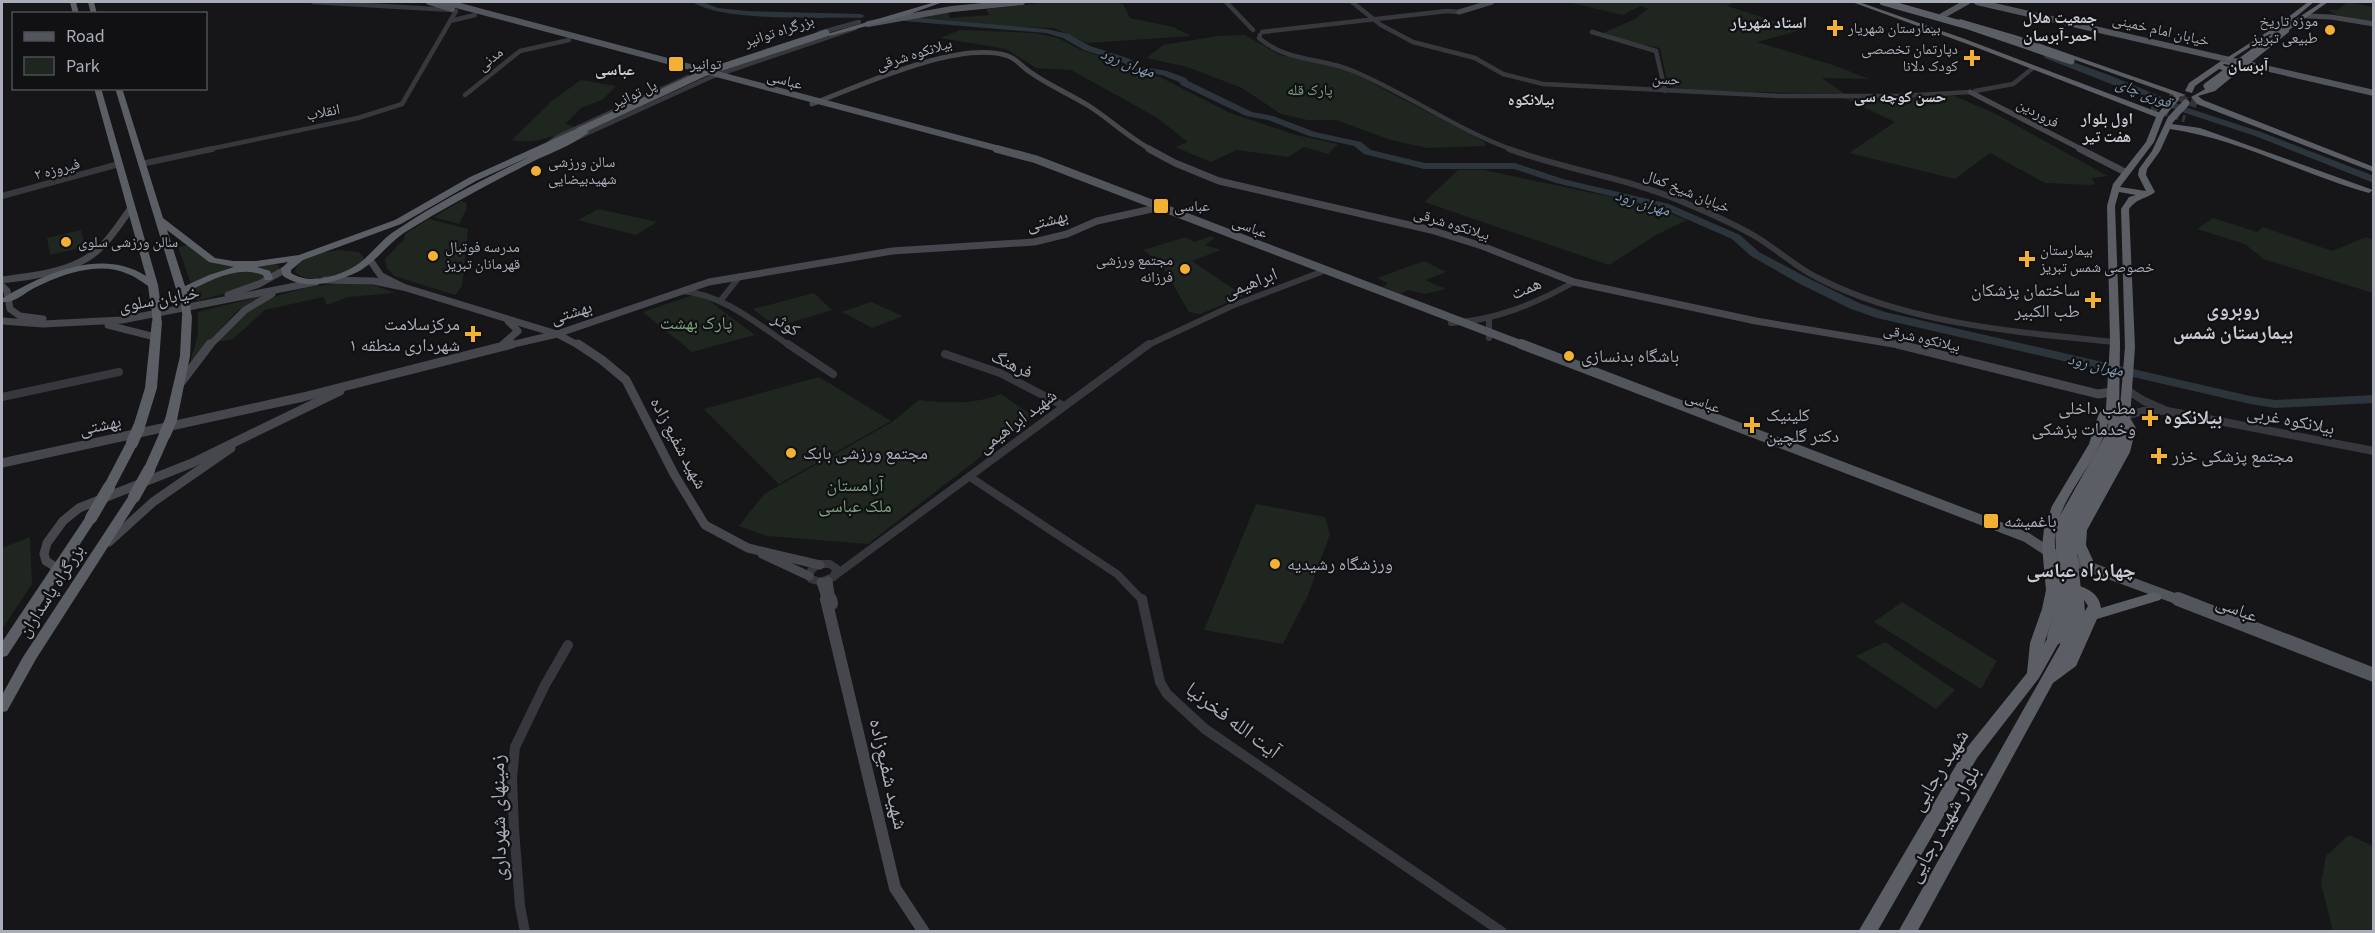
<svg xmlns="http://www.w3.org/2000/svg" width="2375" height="933" viewBox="0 0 2375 933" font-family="'Source Sans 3','Noto Naskh Arabic',sans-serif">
	<rect width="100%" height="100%" fill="#161618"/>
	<!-- green -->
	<g fill="#1e261f">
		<path d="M1049 2H1115L1123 4 1130 18 1173 27 1191 36 1088 43 1054 28 981 26 911 18 947 11 950 18 989 15 986 9Z"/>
		<path d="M1574 2H1734L1727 6 1781 23 1790 22 1809 28 1757 42 1833 65 1869 79 1822 78 1845 94 1676 90 1668 85 1660 48 1625 41 1603 33 1635 19 1648 9 1640 6 1623 15 1572 3Z"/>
		<path d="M2347 2 2373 7V22L2337 15 2328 10H2338Z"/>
		<path d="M960 30 1035 33 1058 38 1081 50 1119 62 1130 71 1160 77 1230 113 1296 135 1338 144 1328 154 1304 147 1288 157 1237 150 1211 162 1175 147 1188 142 1156 117 1071 70 1036 68 1006 49 940 38Z"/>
		<path d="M1245 35 1280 55 1329 64 1351 72 1485 142V146L1427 148 1391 140 1336 120H1307L1281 114 1242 88 1187 67 1147 58 1163 45 1218 36Z"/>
		<path d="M581 80 616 86 602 100 581 108 565 124 575 127C554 136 535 145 512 140L553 100Z"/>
		<path d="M1952 95 1996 114 2108 176 2092 178 2095 184 2092 185 2045 183 1990 153 1955 179 1849 153 1895 122 1844 98H1908Z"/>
		<path d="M1458 170H1484L1640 203 1687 220 1656 235 1609 265 1424 202Z"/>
		<path d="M461 201 466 202 467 208 459 224 434 217Z"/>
		<path d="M598 209 657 222 636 235 578 220Z"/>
		<path d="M2213 218 2257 232 2263 227 2332 251 2366 237 2373 240V293L2263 259 2245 244 2197 229Z"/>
		<path d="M429 219 468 229 462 286 455 295 394 276 387 268 385 259 405 238V234Z"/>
		<path d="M81 230 85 247 50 255 47 238Z"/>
		<path d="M1211 236 1215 238 1205 245 1221 250 1192 261 1244 296 1200 314 1189 312 1160 262 1143 250 1186 237 1194 242Z"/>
		<path d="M190 245C224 272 233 266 274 264L279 265V269L248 287 197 301 178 247Z"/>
		<path d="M338 250 359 252 364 258C353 275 311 287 295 272 297 256 325 252 338 250Z"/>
		<path d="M1424 261 1446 272 1425 280 1446 289 1425 294 1408 290 1400 294 1383 287 1388 283 1377 278Z"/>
		<path d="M341 283 374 285 395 293 349 297 327 305 323 297 265 310 233 339 216 342C225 333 233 322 243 315 270 293 307 287 341 283Z"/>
		<path d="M814 293 832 310 776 327 753 309Z"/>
		<path d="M693 295 708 300 755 335 692 352 643 312Z"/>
		<path d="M259 297 237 311 190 362 198 335V312Z"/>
		<path d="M871 302 903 316 872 328 842 312Z"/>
		<path d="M819 377 891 421 779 484 704 409Z"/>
		<path d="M1001 394 1033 416 868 544 767 536 739 526 764 494 892 422 919 400C948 403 972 405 1001 394Z"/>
		<path d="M1256 504 1325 517 1330 534 1308 595 1283 644 1204 630Z"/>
		<path d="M30 537 32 584 2 629V548Z"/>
		<path d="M1902 602 1997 661 1981 689 1874 622Z"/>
		<path d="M1885 642 1955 690 1936 709 1856 656Z"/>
		<path d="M2349 835 2373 846V931H2333L2321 884 2326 856Z"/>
	</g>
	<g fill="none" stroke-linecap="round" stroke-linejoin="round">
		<!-- river -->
		<g fill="#2c353c" fill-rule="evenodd">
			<path d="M693 2H703L718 8 747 11 861 14 865 16 861 18C823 17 721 22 693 2Z"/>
			<path d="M907 17 1046 29 1069 34 1090 46 1130 59 1138 66 1167 71 1186 78 1188 81 1252 112 1273 116 1315 132 1361 142 1371 150 1425 163H1515L1563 179 1669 204 1740 235 1759 252 1808 278 1859 303 1885 312 2250 396 2275 400 2374 395V403L2275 408 2250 404 1877 318 1851 309 1800 284 1751 256 1732 239 1661 208 1556 183 1514 169H1424L1364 154 1354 146 1309 136 1268 120 1246 116 1181 85 1179 82 1162 75 1132 70 1124 63 1084 50 1063 38 1046 33 904 21V17Z"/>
			<path d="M2048 53 2109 75 2188 108 2261 132 2374 176V183L2255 136 2182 112 2045 58 2044 56Z"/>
		</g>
		<!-- trunk-tunnel -->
		<g stroke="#333438" stroke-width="7" stroke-dasharray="7 4" stroke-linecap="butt">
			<path d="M2170 94 2200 106"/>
			<path d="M2151 108 2185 119"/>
		</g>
		<!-- tertiary-far3 -->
		<g stroke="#37383d" stroke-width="4.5">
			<path d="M313 2 453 10"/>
			<path d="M1226 2 1253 30"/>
			<path d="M1352 2 1381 25 1413 42 1475 58 1503 74 1543 84 1780 96H1900L1970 92"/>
			<path d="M450 21 475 15"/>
			<path d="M1262 32 1447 11 1459 12"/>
			<path d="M1592 32 1656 51 1665 91"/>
			<path d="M819 33 859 22"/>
			<path d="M1260 35 1259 38C1289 63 1320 57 1353 71 1408 94 1457 130 1513 150"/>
			<path d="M1975 91 2013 84 2033 68"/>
			<path d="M465 95 520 51 569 40"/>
			<path d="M577 138 711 77 855 28"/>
			<path d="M548 144 557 137 688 77"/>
			<path d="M205 150 358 118 402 104 456 11"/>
		</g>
		<!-- tertiary-far2 -->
		<g stroke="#37383d" stroke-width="6">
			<path d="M1509 149C1566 170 1628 178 1683 202 1707 212 1732 223 1753 235 1776 248 1795 267 1818 278 1908 324 2016 332 2115 342"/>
			<path d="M141 164 212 149"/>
			<path d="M2 196 119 164"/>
			<path d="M682 291C724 295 756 323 790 346"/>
			<path d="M721 300 740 276"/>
			<path d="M1489 320V338"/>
			<path d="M1451 323C1496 320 1535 304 1574 282"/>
			<path d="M1146 346 1234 305 1321 272"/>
		</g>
		<!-- tertiary-far1 -->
		<g stroke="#37383d" stroke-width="8">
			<path d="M788 344 833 374"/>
			<path d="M945 354 1000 373 1064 406"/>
			<path d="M2127 390 2144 401 2167 411 2374 451"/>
			<path d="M2 397 119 372"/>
			<path d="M2126 416 2143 411H2164"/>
			<path d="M970 477 1117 574 1143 601"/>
			<path d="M820 564H830L837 569 833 577 821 582 811 579 809 574 813 568Z"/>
			<path d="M833 577 1149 344"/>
		</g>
		<!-- tertiary -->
		<g stroke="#37383d" stroke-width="10">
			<path d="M1142 599 1160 682 1167 694 1205 729 1502 932"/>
			<path d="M525 932 520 906 514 829 512 778 515 747 545 685 568 645"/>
		</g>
		<!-- secondary-far3 -->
		<g stroke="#45474d" stroke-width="5">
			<path d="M1459 12 1492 2"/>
			<path d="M2307 16 2331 17 2374 24"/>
			<path d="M1970 92 2083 150"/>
			<path d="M812 104C859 86 960 39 1008 56 1017 59 1022 67 1030 72 1048 85 1070 94 1089 106 1111 120 1129 138 1152 150"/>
		</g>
		<!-- secondary-far2 -->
		<g stroke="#45474d" stroke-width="7">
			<path d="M1149 149 1175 163 1219 181 1431 230 1482 246 1574 282 1756 321 1905 346"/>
			<path d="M2080 149 2125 172"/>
			<path d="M2 280C34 276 75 272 99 249 112 237 121 222 131 208"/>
			<path d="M325 280 374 281 403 287 381 276 370 260"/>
			<path d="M2 286 7 291 10 309 20 316 43 319"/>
			<path d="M403 287 557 334 580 346"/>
			<path d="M228 295 259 284 286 269"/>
			<path d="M2 321 43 324 122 320 316 282"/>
			<path d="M108 325 155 337"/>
			<path d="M503 344 518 331 508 321"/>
			<path d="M209 346 245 310 272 294"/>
			<path d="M506 346 557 334 709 282 892 251 1034 242 1067 234 1097 221 1161 207"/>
		</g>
		<!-- secondary-far1 -->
		<g stroke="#45474d" stroke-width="9">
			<path d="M578 344 602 360 626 380 674 474 705 525 748 548 820 565"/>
			<path d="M1897 344 2098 394 2112 392"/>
			<path d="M182 381 210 344"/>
			<path d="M2 463 303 397 512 344"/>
			<path d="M109 542 153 502 231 448"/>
			<path d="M762 554 809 576"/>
			<path d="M57 568 46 561 44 554 47 543 63 521 79 508 192 463 340 391"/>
			<path d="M828 581 831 601"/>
			<path d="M821 582 827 601"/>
		</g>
		<!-- secondary -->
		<g stroke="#45474d" stroke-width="12">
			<path d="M826 599 895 888 924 932"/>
			<path d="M831 599 832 604"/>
		</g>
		<!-- primary-far3 -->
		<g stroke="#53555c" stroke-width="6">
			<path d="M429 2 452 9"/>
			<path d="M445 2 1003 150"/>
			<path d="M1977 2 2374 93"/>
			<path d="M1942 16 1967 2"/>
			<path d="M868 24 952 9 1022 2"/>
		</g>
		<!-- primary-far2 -->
		<path stroke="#53555c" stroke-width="8" d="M997 149 1035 159 1525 346"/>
		<!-- primary-far1 -->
		<path stroke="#53555c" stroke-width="10" d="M1521 344 2026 537 2049 552 2182 601"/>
		<!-- primary -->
		<path stroke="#53555c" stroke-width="14" d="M2178 599 2374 675"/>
		<!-- trunk -->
		<g fill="#5b5e65" fill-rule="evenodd">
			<path d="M70 2H76L79 14H73Z"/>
			<path d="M88 2H94L97 14H91Z"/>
			<path d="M935 2H943L904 16 830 36 827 34Z"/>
			<path d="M1852 2H1859L1965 39 2163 114 2164 116 2154 142 2120 187 2146 191 2138 175 2139 169 2152 151 2167 119 2171 117 2175 119 2172 124 2200 128 2373 190 2369 193C2304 175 2236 138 2170 129L2160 151 2147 169 2146 175 2155 192C2145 200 2138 197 2129 209L2135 347 2130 418 2136 428 2130 452 2087 530 2086 545 2096 567 2094 570H2084L2082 567 2074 545 2075 530 2118 452 2123 432 2118 430 2110 429 2108 423C2098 462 2065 490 2056 529 2052 547 2059 566 2060 585L2066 582C2081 586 2099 590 2101 608L2155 592 2160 594 2162 597 2160 600 2097 619 2076 666 2053 683 1917 932H1898L2061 643 2063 640 2068 638 2073 640 2083 618 2082 616 2088 606 2083 598 2060 587 2056 609 2044 644 2050 634H2060L2062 637 2039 678 1977 758 1877 932H1858L1965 750 2027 673 2030 643 2042 609 2046 590 2042 546 2044 529 2052 506 2089 444 2099 413 2106 408 2110 342 2107 206 2113 184 2146 142 2156 117 1970 45ZM2119 192 2136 195 2129 197 2121 209 2125 347 2119 419 2120 342 2115 206Z"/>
			<path d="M2308 2H2314L2281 29 2322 2H2328L2289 30V32L2248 65 2245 66 2244 68 2224 64 2223 65 2238 72 2215 91 2198 96 2203 100 2374 167V172L2197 104 2191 97 2209 87 2229 72 2219 69 2195 86 2192 93 2185 91 2189 83 2221 61 2243 65 2244 63 2277 36 2270 34 2230 60 2225 59 2278 25Z"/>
			<path d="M1960 19 2018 36 2186 95 2179 97 2014 38 1958 22 1957 21Z"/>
			<path d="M94 88H101L158 285 161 307 156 310 151 307 148 286C142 282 136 277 128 274 97 260 57 276 29 291 21 296 13 303 3 302V298C43 274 102 247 146 276Z"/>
			<path d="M115 88H122L163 218 215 258 233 261H256L299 255 395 220 470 177 576 129 589 132C572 146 547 154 528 164 487 185 446 207 407 231 387 243 375 265 353 274 331 284 304 290 283 276L281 269 288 262 257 267 270 271 273 278 271 280H265L263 275C237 265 210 281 187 292L190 302 185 305 180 302ZM531 156C486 178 440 201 398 229 379 240 368 261 348 270 331 278 308 284 291 273V270L303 260 401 224 476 181ZM167 230 209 262 234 267 209 275 185 286Z"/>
			<path d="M187 313 192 316 190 356 177 420 171 423 165 420 180 356 182 316Z"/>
			<path d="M157 318 162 321 157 388 145 427 139 430 133 427 145 388 152 321Z"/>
			<path d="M165 431 171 434 155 470 153 473H145L143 470 159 434Z"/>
			<path d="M132 439 138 443 115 487 109 491 105 490 103 487 126 443Z"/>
			<path d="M134 493 140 497 36 659 7 711 2 712V695L23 657 128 497Z"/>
			<path d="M91 514 97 518 7 656 2 657V642L87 515Z"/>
		</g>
		<!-- trunk-bridge-far3 -->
		<g stroke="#5b5e65" stroke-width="7">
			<path d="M1883 2 1968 26 2071 61"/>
			<path d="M2207 86 2278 34"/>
			<path d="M2160 116 2176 98"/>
			<path d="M2171 119 2186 103"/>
			<path d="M579 131 704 73 826 33"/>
		</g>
		<!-- trunk-bridge-far2 -->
		<g stroke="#5b5e65" stroke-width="9">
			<path d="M185 302 187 316"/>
			<path d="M156 307 157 321"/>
		</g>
		<!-- trunk-bridge-far1 -->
		<g stroke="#5b5e65" stroke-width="12">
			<path d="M165 434 171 420"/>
			<path d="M132 443 139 427"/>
			<path d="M134 497 149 470"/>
			<path d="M91 518 109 487"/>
			<path d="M2064 601 2061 526 2110 439 2114 427"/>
			<path d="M2076 601 2071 550 2072 527 2117 445 2123 429"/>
		</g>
		<!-- trunk-bridge -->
		<g stroke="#5b5e65" stroke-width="16">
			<path d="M2055 637 2064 607V599"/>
			<path d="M2068 643 2077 612 2076 599"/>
		</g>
	</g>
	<!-- markers -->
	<g fill="#f2b134" stroke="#111113" stroke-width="2">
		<path d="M1832 19h6v6h6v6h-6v6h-6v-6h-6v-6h6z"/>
		<circle cx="2330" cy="30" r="6"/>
		<path d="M1969 49h6v6h6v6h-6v6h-6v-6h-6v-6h6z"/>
		<rect x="668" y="56" width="16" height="16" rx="3"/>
		<circle cx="536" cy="171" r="6"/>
		<rect x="1153" y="198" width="16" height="16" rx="3"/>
		<circle cx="66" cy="242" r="6"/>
		<circle cx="433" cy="256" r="6"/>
		<path d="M2024 250h6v6h6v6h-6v6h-6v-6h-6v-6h6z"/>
		<circle cx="1185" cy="269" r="6"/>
		<path d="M2090 291h6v6h6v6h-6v6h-6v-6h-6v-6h6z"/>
		<path d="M470 325h6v6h6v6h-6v6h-6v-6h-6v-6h6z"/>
		<circle cx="1569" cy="356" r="6"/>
		<path d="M2147 409h6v6h6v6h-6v6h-6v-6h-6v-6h6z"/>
		<path d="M1749 416h6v6h6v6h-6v6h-6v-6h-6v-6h6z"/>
		<circle cx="791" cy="453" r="6"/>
		<path d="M2156 447h6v6h6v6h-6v6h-6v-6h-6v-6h6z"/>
		<rect x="1983" y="513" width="16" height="16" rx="3"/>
		<circle cx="1275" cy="564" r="6"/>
	</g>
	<g text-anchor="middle" stroke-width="4.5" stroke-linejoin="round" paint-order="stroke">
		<!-- far-poi labels -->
		<g font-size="15" fill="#a8adb8" stroke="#111113" text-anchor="start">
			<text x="2318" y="26" text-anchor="end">موزه تاریخ<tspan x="2318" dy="17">طبیعی تبریز</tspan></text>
			<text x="1848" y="33">بیمارستان شهریار</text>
			<text x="1958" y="54" text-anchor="end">دپارتمان تخصصی<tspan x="1958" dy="17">کودک دلانا</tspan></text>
			<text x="690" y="69">توانیر</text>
			<text x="548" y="167">سالن ورزشی<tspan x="548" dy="17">شهیدبیضایی</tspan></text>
			<text x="1174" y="211">عباسی</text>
			<text x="78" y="247">سالن ورزشی سلوی</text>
			<text x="445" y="252">مدرسه فوتبال<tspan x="445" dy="17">قهرمانان تبریز</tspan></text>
			<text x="2040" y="255">بیمارستان<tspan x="2040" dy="17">خصوصی شمس تبریز</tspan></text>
			<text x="1173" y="265" text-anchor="end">مجتمع ورزشی<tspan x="1173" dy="17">فرزانه</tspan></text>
		</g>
		<!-- far-street labels -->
		<g font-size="15" fill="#a8adb8" stroke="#111113">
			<text transform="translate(2161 30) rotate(13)" y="5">خیابان امام خمینی</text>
			<text transform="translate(779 31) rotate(-18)" y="5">بزرگراه توانیر</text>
			<text transform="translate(914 54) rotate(-17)" y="5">بیلانکوه شرقی</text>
			<text transform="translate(490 59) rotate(-39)" y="5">مدنی</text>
			<text transform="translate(1666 79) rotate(3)" y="5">حسن</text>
			<text transform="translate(785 80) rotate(15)" y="5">عباسى</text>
			<text transform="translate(634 94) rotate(-25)" y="5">پل توانیر</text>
			<text transform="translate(323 112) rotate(-11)" y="5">انقلاب</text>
			<text transform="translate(2038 113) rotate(28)" y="5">فروردین</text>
			<text transform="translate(57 169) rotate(-15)" y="5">فیروزه ٢</text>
			<text transform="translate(1687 191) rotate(22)" y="5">خیابان شیخ کمال</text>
			<text transform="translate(1452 224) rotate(17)" y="5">بیلانکوه شرقی</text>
			<text transform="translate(1250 227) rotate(21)" y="5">عباسى</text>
			<text transform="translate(1922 338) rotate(13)" y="5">بیلانکوه شرقی</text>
			<text transform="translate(1703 402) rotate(21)" y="5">عباسى</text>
		</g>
		<!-- far-park labels -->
		<g font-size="15" fill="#7fa381" stroke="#111113">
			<text x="1310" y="95">پارک قله</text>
		</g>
		<!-- far-neighbourhood labels -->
		<g font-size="16" font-weight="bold" fill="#c9ccd4" stroke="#111113">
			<text x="2060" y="23">جمعیت هلال<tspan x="2060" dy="18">احمر-آبرسان</tspan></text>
			<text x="1769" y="28">استاد شهریار</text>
			<text x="2248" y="71">آبرسان</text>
			<text x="615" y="75">عباسی</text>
			<text x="1900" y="102">حسن کوچه سی</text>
			<text x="1531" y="105">بیلانکوه</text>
			<text x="2107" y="124">اول بلوار<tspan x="2107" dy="18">هفت تیر</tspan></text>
		</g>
		<!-- far-water labels -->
		<g font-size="16" font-style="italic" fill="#7f9bb3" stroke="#111113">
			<text transform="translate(1128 62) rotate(21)" y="6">مهران رود</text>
			<text transform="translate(2144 92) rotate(21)" y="6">قوری چای</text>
			<text transform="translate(1643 202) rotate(17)" y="6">مهران رود</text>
			<text transform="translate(2096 364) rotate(13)" y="6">مهران رود</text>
		</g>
		<!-- street labels -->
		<g font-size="18" fill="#a8adb8" stroke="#111113">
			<text transform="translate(1047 220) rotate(-14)" y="6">بهشتی</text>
			<text transform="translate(1250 283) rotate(-21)" y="6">ابراهیمی</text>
			<text transform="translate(1526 288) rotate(-23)" y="6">همت</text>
			<text transform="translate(159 299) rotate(-10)" y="6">خیابان سلوی</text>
			<text transform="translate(571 312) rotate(-17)" y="6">بهشتی</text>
			<text transform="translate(786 324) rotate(33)" y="6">کوثر</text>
			<text transform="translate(1012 364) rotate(25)" y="6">فرهنگ</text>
			<text transform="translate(2291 420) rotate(11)" y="6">بیلانکوه غربی</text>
			<text transform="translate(1017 421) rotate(-37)" y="6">شهید ابراهیمی</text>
			<text transform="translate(100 425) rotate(-12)" y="6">بهشتی</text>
			<text transform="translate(679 443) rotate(62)" y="6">شهید شفیع زاده</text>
			<text transform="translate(51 591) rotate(-57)" y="6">بزرگراه پاسداران</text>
			<text transform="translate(2237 609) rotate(21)" y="6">عباسى</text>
		</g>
		<!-- poi labels -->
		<g font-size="18" fill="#a8adb8" stroke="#111113" text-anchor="start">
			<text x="2080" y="296" text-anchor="end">ساختمان پزشکان<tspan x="2080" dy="21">طب الکبیر</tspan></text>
			<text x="460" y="330" text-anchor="end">مرکزسلامت<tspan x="460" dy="21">شهرداری منطقه ۱</tspan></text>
			<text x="1581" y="362">باشگاه بدنسازی</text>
			<text x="2136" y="414" text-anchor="end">مطب داخلی<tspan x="2136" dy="21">وخدمات پزشکی</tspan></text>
			<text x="1766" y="421">کلینیک<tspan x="1766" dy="21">دکتر گلچین</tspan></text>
			<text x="803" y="459">مجتمع ورزشی بابک</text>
			<text x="2172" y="462">مجتمع پزشکی خزر</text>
			<text x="2004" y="527">باغمیشه</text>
			<text x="1287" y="570">ورزشگاه رشیدیه</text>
		</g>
		<!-- park labels -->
		<g font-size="18" fill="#7fa381" stroke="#111113">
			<text x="696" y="329">پارک بهشت</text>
			<text x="855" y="491">آرامستان<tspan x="855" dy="21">ملک عباسی</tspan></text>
		</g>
		<!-- neighbourhood labels -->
		<g font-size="20" font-weight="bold" fill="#c9ccd4" stroke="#111113">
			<text x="2233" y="316">روبروی<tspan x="2233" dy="23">بیمارستان شمس</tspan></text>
			<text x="2193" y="424">بیلانکوه</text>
			<text x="2081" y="577">چهارراه عباسی</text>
		</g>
		<!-- near-street labels -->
		<g font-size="21" fill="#a8adb8" stroke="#111113">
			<text transform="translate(1233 720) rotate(37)" y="7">آیت الله فخرنیا</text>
			<text transform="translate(1939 770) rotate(-58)" y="7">شهید رجایی</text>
			<text transform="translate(889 774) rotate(77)" y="7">شهید شفیع‌زاده</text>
			<text transform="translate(498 818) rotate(-91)" y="7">زمینهای شهرداری</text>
			<text transform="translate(1943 824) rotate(-61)" y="7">بلوار شهید رجایی</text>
		</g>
	</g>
	<!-- border -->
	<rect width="2375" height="933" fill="none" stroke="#a8adb8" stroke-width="6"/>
	<!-- legend -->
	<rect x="12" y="12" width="195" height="78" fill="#111113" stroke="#4d4f55" stroke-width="1.5"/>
	<rect x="24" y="32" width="30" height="9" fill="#53555c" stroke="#4d4f55" stroke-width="1.5"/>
	<text x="66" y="42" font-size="18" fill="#a8adb8">Road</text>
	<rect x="24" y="57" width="30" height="18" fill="#1e261f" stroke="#4d4f55" stroke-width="1.5"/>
	<text x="66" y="72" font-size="18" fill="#a8adb8">Park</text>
</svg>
